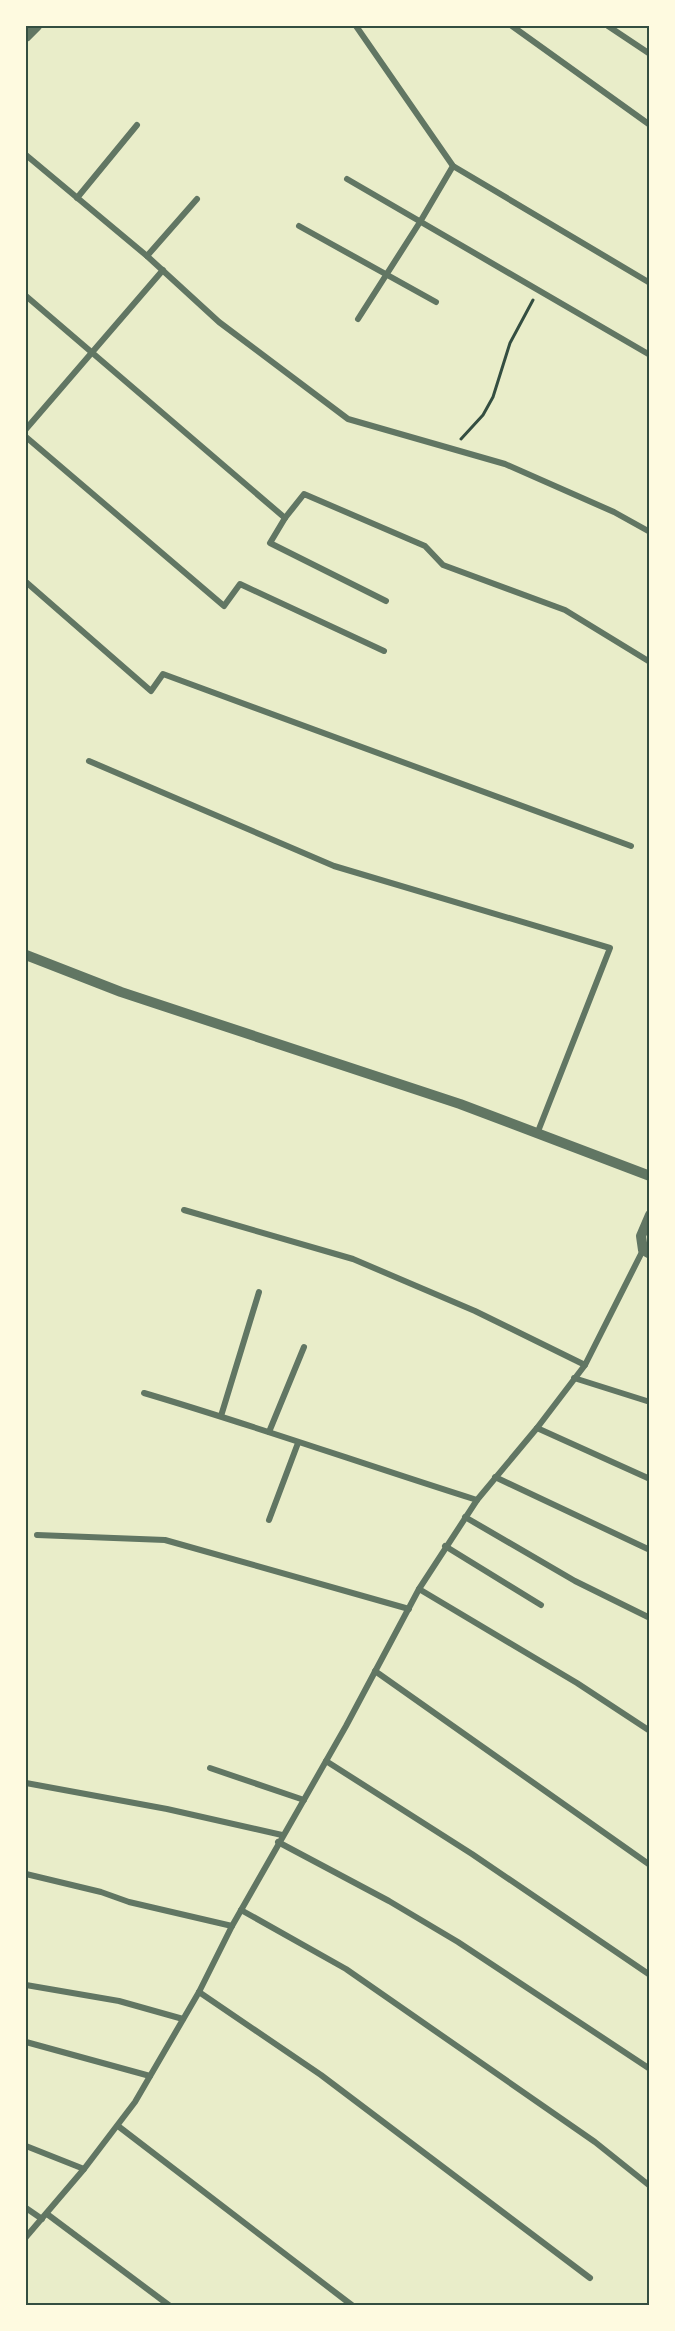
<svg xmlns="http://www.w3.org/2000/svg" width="675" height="2331" viewBox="0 0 675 2331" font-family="Rubik,sans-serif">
	<rect width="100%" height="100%" fill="#e9edc9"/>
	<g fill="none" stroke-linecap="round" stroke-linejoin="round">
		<!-- path -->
		<path stroke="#344e41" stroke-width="3" d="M461 439 483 415 493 397 510 343 533 300"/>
		<!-- minor -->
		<g stroke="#617663" stroke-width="6">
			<path d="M356 26 453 166 650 283"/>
			<path d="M512 26 650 125"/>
			<path d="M608 26 650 54"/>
			<path d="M26 155 147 256 219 322 348 419 505 464 614 512 650 532"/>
			<path d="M347 179 650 355"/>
			<path d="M77 198 137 125"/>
			<path d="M299 226 436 302"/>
			<path d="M147 256 197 199"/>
			<path d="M26 296 285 518"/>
			<path d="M358 319 420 222 453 166"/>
			<path d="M26 429 163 270"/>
			<path d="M26 437 224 606 240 584 384 651"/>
			<path d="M26 582 151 691 163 674 631 846"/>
			<path d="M386 601 270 543 285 518 304 494 425 546 443 565 565 610 650 662"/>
			<path d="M89 761 334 866 610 948 537 1134"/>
			<path d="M184 1210 353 1259 475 1311 585 1365"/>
			<path d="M574 1378 650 1402"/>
			<path d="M144 1393C256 1426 366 1465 477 1500"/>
			<path d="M221 1416 259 1292"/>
			<path d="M537 1428 650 1479"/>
			<path d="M269 1432 304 1347"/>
			<path d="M495 1477 650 1550"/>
			<path d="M465 1517 575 1581 650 1618"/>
			<path d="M269 1520 298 1443"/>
			<path d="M37 1535 165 1540 409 1609"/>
			<path d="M445 1546 541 1605"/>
			<path d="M419 1589 577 1683 650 1731"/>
			<path d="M375 1671 650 1865"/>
			<path d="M326 1761 472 1854 650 1975"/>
			<path d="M210 1768 304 1800"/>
			<path d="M26 1783 167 1809 282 1835"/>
			<path d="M278 1842 389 1901 458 1942 650 2069"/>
			<path d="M26 1874 101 1892 129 1902 232 1926"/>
			<path d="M241 1910 346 1969 595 2142 650 2186"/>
			<path d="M26 1985 119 2001 183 2019"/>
			<path d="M199 1992 321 2075 590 2278"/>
			<path d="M26 2042 150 2076"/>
			<path d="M118 2126 353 2306"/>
			<path d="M26 2146 84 2169"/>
			<path d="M26 2208 42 2219"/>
			<path d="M47 2214 170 2306"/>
			<path d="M26 2237 84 2169 135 2102 199 1992 232 1926 346 1726 419 1589 477 1500 537 1428 585 1365 643 1250"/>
		</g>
		<!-- tertiary -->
		<g stroke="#617663" stroke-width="10">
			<path d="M26 37 37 26"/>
			<path d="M26 955 121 992 460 1104 650 1176"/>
			<path d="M650 1215 641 1236 643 1250 650 1254"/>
		</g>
	</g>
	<!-- border -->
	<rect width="675" height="2331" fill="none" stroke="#fefae0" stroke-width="54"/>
	<rect x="27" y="27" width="621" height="2277" fill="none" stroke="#344e41" stroke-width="2"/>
</svg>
